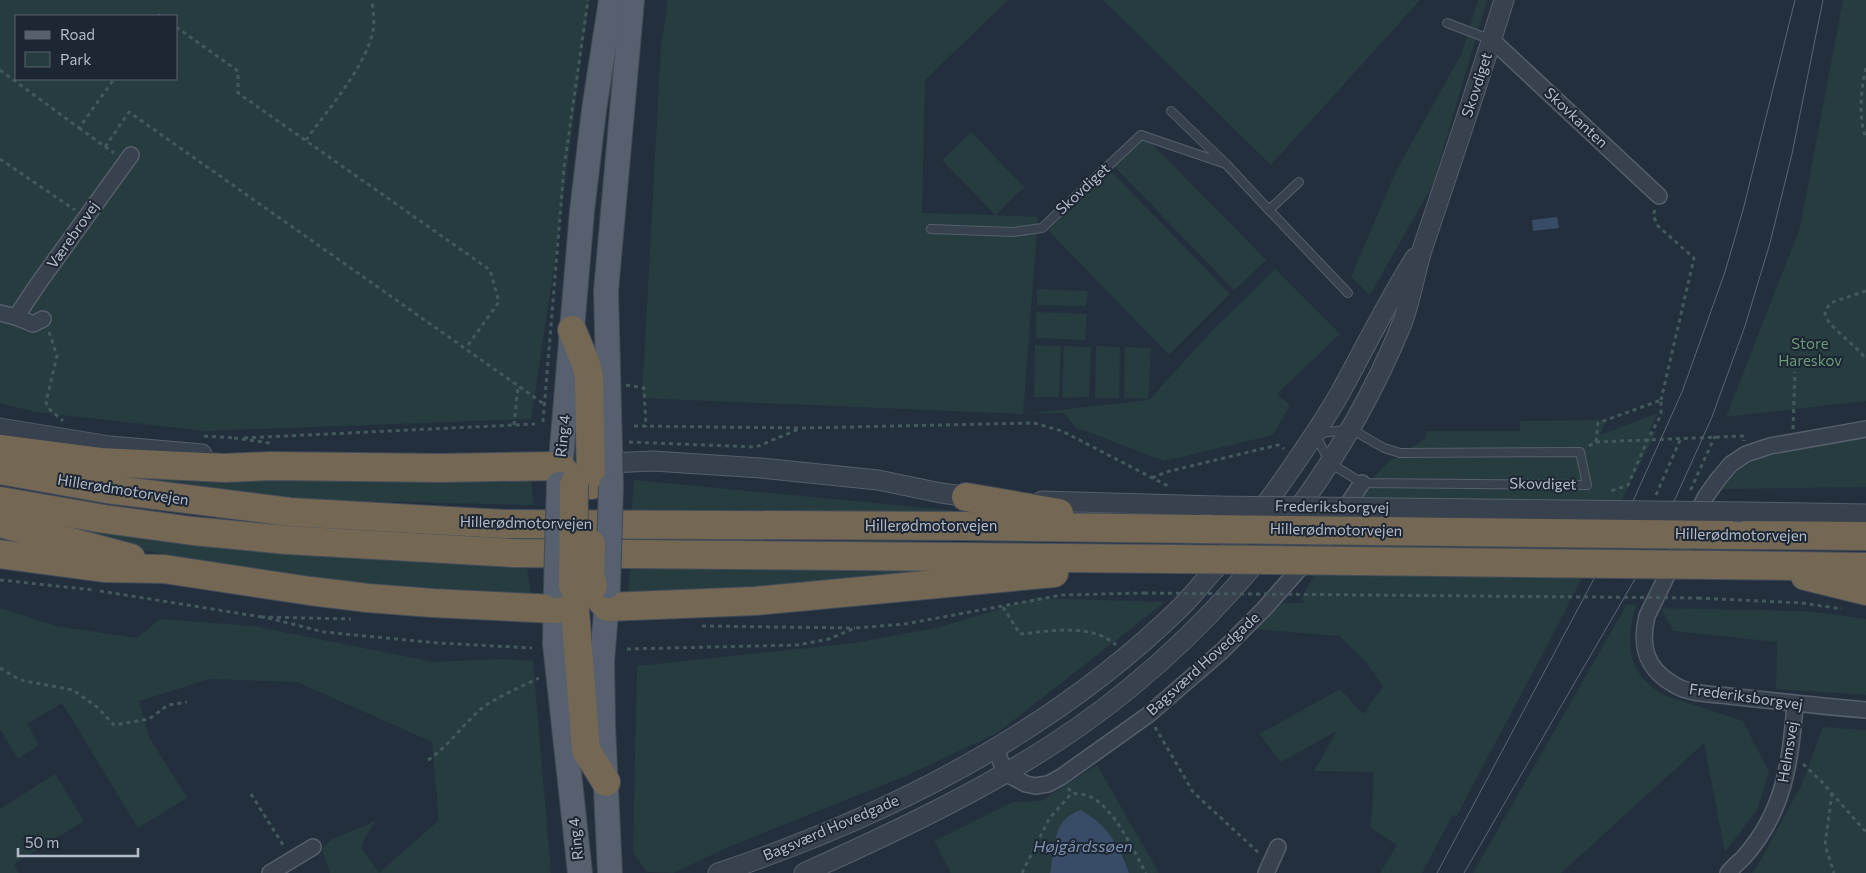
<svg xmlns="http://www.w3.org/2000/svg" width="1866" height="873" viewBox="0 0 1866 873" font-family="Commissioner,sans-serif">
	<rect width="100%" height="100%" fill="#242f3e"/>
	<!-- green -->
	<g fill="#263c3f" fill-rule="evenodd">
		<path d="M0 0H589L555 260 531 419 205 431 35 412 0 403ZM16 16H176V79H16Z"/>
		<path d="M668 0H1008L925 80 922 213 995 215 942 160 971 132 1024 187 996 215 1038 217 1023 414 1149 400 1212 331 1275 269 1340 334 1277 394 1290 405 1273 435 1164 461 1075 427 1064 413 1022 414 642 398 661 46Z"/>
		<path d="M1103 0H1420L1271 165Z"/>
		<path d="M1478 0H1487L1433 184 1370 295 1351 277 1396 171 1462 53Z"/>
		<path d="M1843 0H1866V401L1726 417 1800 228Z"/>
		<path d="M1142 140 1153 145 1266 260 1234 290 1114 166Z"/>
		<path d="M1110 170 1230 294 1169 355 1048 230Z"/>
		<path d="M1037 289 1088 291 1086 306 1037 305Z"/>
		<path d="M1036 312 1087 314 1085 340 1036 338Z"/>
		<path d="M1035 345 1061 346 1059 397H1034Z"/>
		<path d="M1064 346 1091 347 1089 397 1062 398Z"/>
		<path d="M1096 346 1120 347 1119 398H1095Z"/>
		<path d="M1125 347 1151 348 1148 399 1124 398Z"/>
		<path d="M1658 413 1649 431 1656 432 1558 625 1456 817 1453 814 1422 873H1380L1397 845 1371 828 1374 772 1314 771 1337 731 1281 762 1259 734 1340 689 1363 714 1383 687 1367 663 1339 636 1252 629 1278 603H1305L1301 599 1362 488 1391 460 1426 438V431H1520V421L1606 420 1600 435Z"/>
		<path d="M1866 437V487L1722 489C1729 479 1738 470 1750 463 1778 448 1833 443 1866 437Z"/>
		<path d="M102 467 531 480 534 505 317 500 126 483Z"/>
		<path d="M634 480 959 511 631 514Z"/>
		<path d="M0 514C175 537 351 560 527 568L531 594 482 590 313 583 170 556Z"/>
		<path d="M631 562 1001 571 628 595Z"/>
		<path d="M1035 598 1165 602 997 733 908 775 726 848 674 873 647 872 633 852 637 666 855 643 940 627Z"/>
		<path d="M1627 604 1636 605C1624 644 1627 675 1666 696L1743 721 1769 772 1757 810 1725 852 1704 743 1561 873H1473Z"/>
		<path d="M0 608 56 626 137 638 160 619 253 626 433 662 504 659 533 661 551 873H379L439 820 432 742 297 682 210 679 139 701 149 737 187 798 138 828 62 703 27 724 39 745 18 759 0 729Z"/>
		<path d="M1661 608 1808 611 1866 619V695L1776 689 1777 642 1673 631Z"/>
		<path d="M1823 727 1866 730V873H1752L1759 863 1802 784Z"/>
		<path d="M1097 765 1159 873H1129L1124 857 1074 812C1053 825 1054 850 1050 873H951L934 841 1012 802 1041 801Z"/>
		<path d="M55 774 84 821 14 864 19 873H0V809Z"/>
		<path d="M376 821 366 836 361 848 379 873H330L322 849 332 839Z"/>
	</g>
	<!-- water -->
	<g fill="#394c67">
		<path d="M1557 217 1559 228 1533 231 1532 220Z"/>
		<path d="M1081 810C1106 824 1121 847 1129 873H1050C1055 848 1052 818 1081 810Z"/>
	</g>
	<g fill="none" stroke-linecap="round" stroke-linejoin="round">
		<!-- service casing -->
		<g stroke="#565f6c" stroke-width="10">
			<g id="service">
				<path d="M1447 23 1492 40"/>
				<path d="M1171 111 1226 164 1269 210 1299 182"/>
				<path d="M1269 210 1348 293"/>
				<path d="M931 229 1013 232 1042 228 1141 135 1226 164"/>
				<path d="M1351 429 1384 448 1400 453 1580 452 1587 485 1362 483 1330 463 1315 434Z"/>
			</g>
		</g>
		<!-- minor casing -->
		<g stroke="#565f6c" stroke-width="18">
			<g id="minor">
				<path d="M1492 40 1659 196"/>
				<path d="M0 313 16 317 33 324 43 319"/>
				<path d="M16 317 38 284 131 155"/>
				<path d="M1866 429 1770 446 1746 454 1731 464 1719 478 1706 496 1647 616C1640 645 1645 668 1673 684 1688 694 1711 694 1729 696 1774 701 1820 706 1866 710"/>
				<path d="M996 749 1005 773 1026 784 1035 786 1048 784 1061 777 1148 715 1222 651 1264 609 1323 542 1362 483"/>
				<path d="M270 873 313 847"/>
				<path d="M1266 873 1278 847"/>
				<path d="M1728 873C1733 867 1739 862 1744 857 1784 812 1791 761 1795 704"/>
			</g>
		</g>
		<!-- tertiary casing -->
		<g stroke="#565f6c" stroke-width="21">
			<g id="tertiary">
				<path d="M0 428 110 446 202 454"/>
				<path d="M610 463 653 461 761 468 878 480 941 493 977 498"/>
				<path d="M1042 501 1216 506"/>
				<path d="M1741 512 1866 514"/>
				<path d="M718 873C888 816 1053 733 1182 606 1193 595 1203 582 1214 570 1237 542 1258 515 1279 486 1300 456 1322 425 1340 393 1365 348 1387 302 1415 258"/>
				<path d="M804 873C888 835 972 796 1050 746 1201 649 1333 492 1401 326 1412 299 1415 269 1425 241 1452 161 1479 81 1504 0"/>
			</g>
		</g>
		<!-- primary casing -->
		<g stroke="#414a57" stroke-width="26">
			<g id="primary">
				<path d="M559 484 582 211 594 110 611 0"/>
				<path d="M611 486 606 291 632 0"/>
				<path d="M608 588 602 661 603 726 610 873"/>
				<path d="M556 590 555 644 580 873"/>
			</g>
		</g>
		<!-- motorway casing -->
		<g stroke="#434c59" stroke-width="30">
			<g id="motorway">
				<path d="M572 330 586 364 589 377 591 485"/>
				<path d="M0 449 100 462 225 468 270 466 441 468 560 466 574 484"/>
				<path d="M0 470 107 489 290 512 504 524 963 526 1199 529"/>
				<path d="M966 497 1059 513"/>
				<path d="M0 501 104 519 193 531 287 540 514 553 1173 559"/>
				<path d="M0 523 131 558"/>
				<path d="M1729 535 1866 536"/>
				<path d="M0 554 104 568 164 569 310 591 368 598 433 603 556 609"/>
				<path d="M1716 565 1866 567"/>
				<path d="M1805 576 1866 591"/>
				<path d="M573 586 586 750 606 782"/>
				<path d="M593 586 598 597 607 607 755 601 1054 573"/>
			</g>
		</g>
		<!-- path -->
		<g stroke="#44595c" stroke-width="3" stroke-dasharray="4 4" stroke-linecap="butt">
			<path d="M158 16 159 15 161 16"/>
			<path d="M176 27 238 71V93L490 270 499 302 466 348"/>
			<path d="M1866 68C1861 88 1858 118 1866 138"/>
			<path d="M0 70 79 128 114 79"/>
			<path d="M79 128 114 153"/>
			<path d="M306 140C328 109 365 68 373 31 375 22 373 10 372 0"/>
			<path d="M105 147 129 112 544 404"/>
			<path d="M0 159 75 210"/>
			<path d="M1655 210 1653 215 1658 226 1694 258 1661 400"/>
			<path d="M1866 291 1830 303C1828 307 1825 310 1825 314 1826 325 1858 347 1866 359"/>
			<path d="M49 332 57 356 46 402 48 408 63 421"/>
			<path d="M626 385 644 388 646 427"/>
			<path d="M543 422 564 168 588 0"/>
			<path d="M514 425 518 386"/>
			<path d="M634 426 802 428 1034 423 1062 431 1170 487"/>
			<path d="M1793 429 1795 372"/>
			<path d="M204 436 235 438"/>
			<path d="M234 438 270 443"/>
			<path d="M244 438 535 424"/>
			<path d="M629 442 756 447 799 429"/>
			<path d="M1596 442 1598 423 1661 400V415L1648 439 1628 485 1608 492"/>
			<path d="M1589 446 1596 442 1744 436V441"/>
			<path d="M1152 478 1166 472 1278 445 1284 449"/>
			<path d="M1692 489H1691L1715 436"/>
			<path d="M1656 495 1681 438"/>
			<path d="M0 580 94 590"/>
			<path d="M100 591 262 617"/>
			<path d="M1698 598 1802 603 1842 609"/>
			<path d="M1003 607 1020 634C1050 631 1091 623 1116 645"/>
			<path d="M261 617 351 619"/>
			<path d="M268 618 324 632 438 643 532 648"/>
			<path d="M702 626 855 628"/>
			<path d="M627 649 797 645 829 639 855 628 905 624 1062 595 1144 593"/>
			<path d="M0 668 20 680 73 690 97 707 114 725 149 719 168 705 187 702"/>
			<path d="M1155 727 1193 792 1260 854"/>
			<path d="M428 760C449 746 462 725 481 709 496 697 521 687 539 678"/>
			<path d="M1803 764 1821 781 1866 832"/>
			<path d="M1068 788 1072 793C1078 794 1085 794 1091 797 1115 809 1133 850 1146 873"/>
			<path d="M1832 793 1825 845 1834 873"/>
			<path d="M251 794 285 848"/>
			<path d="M1022 873 1049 819 1072 793"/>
		</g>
		<!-- service -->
		<use href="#service" stroke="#38414e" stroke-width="8"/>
		<!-- minor -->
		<use href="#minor" stroke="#38414e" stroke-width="15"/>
		<!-- tertiary -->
		<use href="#tertiary" stroke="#38414e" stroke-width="19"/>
		<!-- primary -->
		<use href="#primary" stroke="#56606e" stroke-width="24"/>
		<!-- motorway -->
		<use href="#motorway" stroke="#746855" stroke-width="28"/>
		<!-- tram -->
		<g stroke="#5a6575" stroke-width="1">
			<path d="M1437 873 1620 530 1682 392 1725 272 1743 210 1795 0"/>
			<path d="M1464 873 1653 548 1712 417 1745 326 1770 243 1792 154 1823 0"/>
		</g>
		<!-- tertiary-bridge casing -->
		<g stroke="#565f6c" stroke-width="21" stroke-linecap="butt">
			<path id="tertiary-bridge" d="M1216 506 1741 512"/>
		</g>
		<!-- primary-bridge casing -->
		<g stroke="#414a57" stroke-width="26" stroke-linecap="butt">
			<g id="primary-bridge">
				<path d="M556 586 559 484"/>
				<path d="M608 586 611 486"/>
			</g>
		</g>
		<!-- motorway-bridge casing -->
		<g stroke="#434c59" stroke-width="30" stroke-linecap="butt">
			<g id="motorway-bridge">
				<path d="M1199 529 1729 535"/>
				<path d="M591 544 590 574 593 586"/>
				<path d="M1173 559 1716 565"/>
				<path d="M573 586 574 484"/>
			</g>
		</g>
		<!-- path-bridge -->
		<path stroke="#44595c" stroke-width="3" stroke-dasharray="4 4" stroke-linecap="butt" d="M1144 593 1698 598"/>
		<!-- tertiary-bridge -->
		<use href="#tertiary-bridge" stroke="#38414e" stroke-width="19"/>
		<!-- primary-bridge -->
		<use href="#primary-bridge" stroke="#56606e" stroke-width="24"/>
		<!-- motorway-bridge -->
		<use href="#motorway-bridge" stroke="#746855" stroke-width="28"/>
	</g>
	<g text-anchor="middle" stroke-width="4" stroke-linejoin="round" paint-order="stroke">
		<!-- street labels -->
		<g font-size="15" fill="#b4bcc9" stroke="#1d2633">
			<text transform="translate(1477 85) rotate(-72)" y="5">Skovdiget</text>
			<text transform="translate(1576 118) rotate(43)" y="5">Skovkanten</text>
			<text transform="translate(1083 189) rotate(-43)" y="5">Skovdiget</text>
			<text transform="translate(73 235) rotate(-55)" y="5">Værebrovej</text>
			<text transform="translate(563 436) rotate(-84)" y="5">Ring 4</text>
			<text transform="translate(1543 484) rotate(1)" y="5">Skovdiget</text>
			<text transform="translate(123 490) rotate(9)" y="5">Hillerødmotorvejen</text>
			<text transform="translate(1332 507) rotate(1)" y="5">Frederiksborgvej</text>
			<text transform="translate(526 523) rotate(1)" y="5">Hillerødmotorvejen</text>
			<text x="931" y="531">Hillerødmotorvejen</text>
			<text transform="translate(1336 530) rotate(1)" y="5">Hillerødmotorvejen</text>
			<text transform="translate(1741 535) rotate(1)" y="5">Hillerødmotorvejen</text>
			<text transform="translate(1203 664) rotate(-42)" y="5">Bagsværd Hovedgade</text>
			<text transform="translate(1746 697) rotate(8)" y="5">Frederiksborgvej</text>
			<text transform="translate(1788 752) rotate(-81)" y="5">Helmsvej</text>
			<text transform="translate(831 828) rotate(-23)" y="5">Bagsværd Hovedgade</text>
			<text transform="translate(576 839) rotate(-96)" y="5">Ring 4</text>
		</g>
		<!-- park labels -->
		<g font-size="15" fill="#6b9a76" stroke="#1d2633">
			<text x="1810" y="349">Store<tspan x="1810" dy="17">Hareskov</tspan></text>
		</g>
		<!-- water labels -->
		<g font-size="16" font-style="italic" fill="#7c92b1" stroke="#1d2633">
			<text x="1083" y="852">Højgårdssøen</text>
		</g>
	</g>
	<!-- legend -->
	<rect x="15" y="15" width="162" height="65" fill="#1d2633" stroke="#59626f"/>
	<rect x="25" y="31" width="25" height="8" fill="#56606e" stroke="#59626f"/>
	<text x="60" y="40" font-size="15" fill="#b4bcc9">Road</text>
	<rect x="25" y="52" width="25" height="15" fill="#263c3f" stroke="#59626f"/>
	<text x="60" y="65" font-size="15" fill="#b4bcc9">Park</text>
	<!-- scale -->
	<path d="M18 848v8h120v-8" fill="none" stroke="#b4bcc9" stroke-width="2.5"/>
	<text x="25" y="848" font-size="15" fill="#b4bcc9" stroke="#1d2633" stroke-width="4" paint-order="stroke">50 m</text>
</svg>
